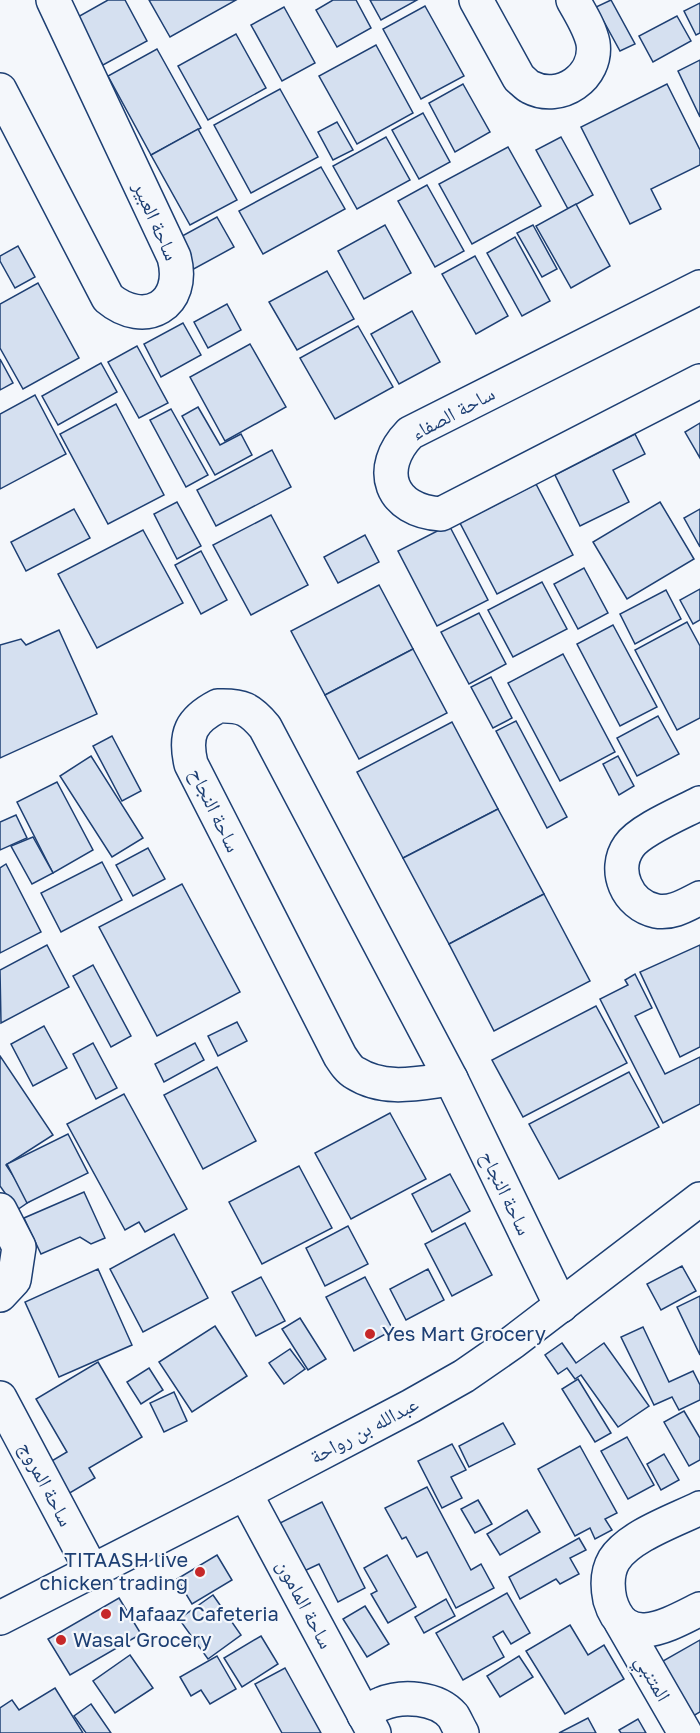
<svg xmlns="http://www.w3.org/2000/svg" width="700" height="1733" viewBox="0 0 700 1733" font-family="'Golos Text','Noto Naskh Arabic',sans-serif">
	<rect width="100%" height="100%" fill="#f4f7fb"/>
	<!-- building -->
	<g fill="#d5e0f0" stroke="#1d3f73" stroke-width="1.5">
		<path d="M108 0H125L147 41 103 65 76 18Z"/>
		<path d="M149 0H236L170 37Z"/>
		<path d="M333 0H356L371 28 337 47 316 10Z"/>
		<path d="M370 0H417L381 20Z"/>
		<path d="M611 0 635 44 620 51 596 7Z"/>
		<path d="M700 3V33L696 35 684 11Z"/>
		<path d="M425 6 464 76 421 99 383 29Z"/>
		<path d="M284 7 315 63 282 81 251 25Z"/>
		<path d="M677 16 691 41 653 62 639 36Z"/>
		<path d="M236 34 266 88 208 120 178 66Z"/>
		<path d="M376 45 413 113 357 144 319 76Z"/>
		<path d="M157 49 201 128 151 155 108 76Z"/>
		<path d="M700 60V117L678 71Z"/>
		<path d="M463 84 490 132 455 152 429 103Z"/>
		<path d="M667 84 700 150V165L651 189 661 209 630 224 581 127Z"/>
		<path d="M280 89 318 157 251 193 214 125Z"/>
		<path d="M423 113 450 162 419 179 392 130Z"/>
		<path d="M337 122 353 150 333 160 318 132Z"/>
		<path d="M198 129 237 200 190 225 151 155Z"/>
		<path d="M386 137 410 180 357 209 333 166Z"/>
		<path d="M561 137 593 195 568 209 536 150Z"/>
		<path d="M508 147 541 206 472 244 439 184Z"/>
		<path d="M321 167 345 209 263 254 239 211Z"/>
		<path d="M427 185 464 251 435 267 398 201Z"/>
		<path d="M576 204 610 266 571 288 536 226Z"/>
		<path d="M217 217 234 247 190 271 173 241Z"/>
		<path d="M385 225 411 273 364 299 338 251Z"/>
		<path d="M533 225 557 269 542 277 517 233Z"/>
		<path d="M515 237 550 301 522 316 487 253Z"/>
		<path d="M18 246 35 277 15 288 0 261V256Z"/>
		<path d="M475 256 508 316 476 334 442 274Z"/>
		<path d="M327 271 354 319 297 350 269 302Z"/>
		<path d="M38 283 79 358 23 389 0 348V304Z"/>
		<path d="M227 304 241 330 208 348 194 322Z"/>
		<path d="M412 311 440 362 399 384 371 334Z"/>
		<path d="M183 323 201 355 161 377 144 344Z"/>
		<path d="M358 326 393 387 335 419 300 358Z"/>
		<path d="M250 344 286 407 225 441 190 377Z"/>
		<path d="M137 346 168 403 139 418 108 362Z"/>
		<path d="M0 359 13 383 0 390Z"/>
		<path d="M101 363 117 392 58 425 42 396Z"/>
		<path d="M35 395 66 454 0 489V414Z"/>
		<path d="M116 404 164 495 108 524 60 434Z"/>
		<path d="M198 407 220 445 241 434 252 455 215 475 182 416Z"/>
		<path d="M171 409 208 475 186 487 150 420Z"/>
		<path d="M700 423V458L685 432Z"/>
		<path d="M635 434 645 454 613 470 629 502 580 526 555 475Z"/>
		<path d="M272 450 291 487 216 526 197 490Z"/>
		<path d="M536 484 573 555 497 594 460 523Z"/>
		<path d="M177 502 201 546 177 559 154 514Z"/>
		<path d="M660 502 694 559 627 599 593 542Z"/>
		<path d="M74 509 90 538 26 571 11 542Z"/>
		<path d="M700 509V547L684 518Z"/>
		<path d="M271 515 308 585 251 615 213 545Z"/>
		<path d="M449 525 488 600 437 626 398 551Z"/>
		<path d="M143 530 183 603 97 648 58 574Z"/>
		<path d="M365 535 379 562 338 583 324 557Z"/>
		<path d="M201 551 227 600 201 614 175 565Z"/>
		<path d="M584 568 608 613 578 629 554 584Z"/>
		<path d="M542 582 567 629 513 657 488 610Z"/>
		<path d="M379 585 413 649 325 695 291 631Z"/>
		<path d="M700 589V620L693 624 680 600Z"/>
		<path d="M666 590 681 619 635 644 620 614Z"/>
		<path d="M479 613 506 664 469 684 441 632Z"/>
		<path d="M687 622 700 646V718L677 730 635 650Z"/>
		<path d="M613 625 657 707 620 726 577 644Z"/>
		<path d="M59 630 97 714 0 758V645L21 639 26 645Z"/>
		<path d="M413 649 447 713 359 759 325 695Z"/>
		<path d="M563 654 615 752 560 781 508 683Z"/>
		<path d="M491 677 512 718 493 728 471 687Z"/>
		<path d="M658 716 679 754 637 776 617 738Z"/>
		<path d="M516 721 567 817 547 828 496 731Z"/>
		<path d="M452 722 498 809 403 858 357 772Z"/>
		<path d="M112 736 141 791 122 801 93 746Z"/>
		<path d="M91 756 143 838 112 857 60 776Z"/>
		<path d="M618 756 634 786 619 795 603 764Z"/>
		<path d="M57 782 93 850 53 873 17 802Z"/>
		<path d="M498 809 544 894 449 944 403 858Z"/>
		<path d="M16 815 27 838 0 850V822Z"/>
		<path d="M33 837 53 873 32 884 11 846Z"/>
		<path d="M148 848 165 879 133 896 116 865Z"/>
		<path d="M102 862 122 900 61 932 41 893Z"/>
		<path d="M6 864 41 932 0 953V868Z"/>
		<path d="M182 884 240 992 157 1036 99 927Z"/>
		<path d="M544 894 590 981 494 1031 449 944Z"/>
		<path d="M47 945 69 987 1 1023 0 970Z"/>
		<path d="M700 945V1047L680 1057 640 972Z"/>
		<path d="M93 965 131 1036 111 1047 73 976Z"/>
		<path d="M635 974 652 1008 635 1016 665 1074 700 1057V1104L663 1123 600 999 628 985 625 980Z"/>
		<path d="M596 1006 627 1063 523 1117 492 1060Z"/>
		<path d="M237 1022 247 1041 218 1056 208 1036Z"/>
		<path d="M44 1026 67 1068 33 1086 11 1044Z"/>
		<path d="M93 1043 117 1088 96 1099 73 1054Z"/>
		<path d="M195 1043 204 1060 164 1082 155 1064Z"/>
		<path d="M0 1056 53 1135 6 1165 30 1201 17 1210 0 1186Z"/>
		<path d="M217 1067 256 1141 203 1169 164 1095Z"/>
		<path d="M629 1072 659 1127 559 1179 529 1124Z"/>
		<path d="M124 1094 187 1209 145 1232 139 1222 125 1230 67 1124Z"/>
		<path d="M390 1113 426 1179 351 1219 315 1153Z"/>
		<path d="M68 1134 88 1173 27 1203 7 1164Z"/>
		<path d="M299 1166 332 1228 262 1264 229 1202Z"/>
		<path d="M450 1174 470 1211 432 1232 412 1194Z"/>
		<path d="M84 1192 105 1238 91 1244 80 1237 41 1254 24 1218Z"/>
		<path d="M465 1223 492 1275 452 1296 425 1244Z"/>
		<path d="M348 1226 368 1264 325 1286 306 1248Z"/>
		<path d="M174 1234 208 1298 143 1332 110 1269Z"/>
		<path d="M682 1266 696 1291 661 1310 647 1284Z"/>
		<path d="M98 1269 132 1345 59 1377 25 1302Z"/>
		<path d="M428 1269 444 1300 406 1320 390 1289Z"/>
		<path d="M261 1277 285 1321 256 1336 232 1292Z"/>
		<path d="M365 1277 393 1330 354 1351 326 1297Z"/>
		<path d="M700 1296V1355L677 1307Z"/>
		<path d="M300 1318 326 1359 308 1370 282 1329Z"/>
		<path d="M215 1326 247 1376 192 1412 159 1362Z"/>
		<path d="M643 1327 669 1382 693 1371 700 1385V1400L679 1410 672 1397 654 1405 621 1337Z"/>
		<path d="M562 1343 576 1363 604 1343 649 1406 618 1427 581 1375 575 1379 567 1368 558 1374 545 1355Z"/>
		<path d="M290 1349 305 1369 284 1384 269 1363Z"/>
		<path d="M98 1362 142 1437 89 1468 95 1478 68 1494 50 1462 67 1452 36 1399Z"/>
		<path d="M149 1368 163 1390 141 1404 127 1382Z"/>
		<path d="M578 1379 611 1433 595 1442 562 1389Z"/>
		<path d="M174 1392 187 1421 164 1432 150 1403Z"/>
		<path d="M684 1411 700 1438V1460L689 1466 664 1422Z"/>
		<path d="M503 1423 515 1444 469 1467 459 1446Z"/>
		<path d="M627 1437 654 1485 628 1499 601 1451Z"/>
		<path d="M452 1444 466 1470 451 1477 462 1498 442 1508 418 1461Z"/>
		<path d="M580 1446 617 1513 605 1519 612 1530 595 1539 590 1528 575 1536 538 1469Z"/>
		<path d="M664 1454 679 1480 661 1490 647 1464Z"/>
		<path d="M427 1487 471 1570 481 1564 494 1588 456 1608 427 1552 417 1557 406 1537 402 1539 385 1508Z"/>
		<path d="M478 1500 492 1524 475 1533 461 1509Z"/>
		<path d="M322 1502 365 1588 338 1602 319 1564 300 1573 276 1525Z"/>
		<path d="M527 1510 540 1532 500 1555 487 1534Z"/>
		<path d="M579 1538 586 1550 570 1558 579 1574 560 1584 556 1579 520 1599 509 1577Z"/>
		<path d="M217 1555 232 1580 192 1604 177 1579Z"/>
		<path d="M387 1555 416 1607 388 1623 371 1594 377 1591 364 1568Z"/>
		<path d="M507 1593 530 1633 511 1644 503 1631 493 1637 504 1657 463 1680 436 1633Z"/>
		<path d="M213 1595 241 1635 208 1659 179 1619Z"/>
		<path d="M119 1598 141 1634 70 1675 48 1639Z"/>
		<path d="M446 1599 455 1616 424 1633 415 1617Z"/>
		<path d="M365 1606 389 1644 367 1657 343 1619Z"/>
		<path d="M570 1625 588 1655 604 1645 624 1679 565 1714 526 1651Z"/>
		<path d="M261 1636 278 1664 242 1687 224 1658Z"/>
		<path d="M700 1640V1712L688 1719 656 1665Z"/>
		<path d="M130 1655 153 1688 115 1713 93 1681Z"/>
		<path d="M217 1656 236 1689 210 1704 201 1690 191 1696 180 1677Z"/>
		<path d="M519 1656 533 1677 500 1697 487 1676Z"/>
		<path d="M285 1668 321 1733H282L255 1684Z"/>
		<path d="M55 1688 83 1733H0V1708L12 1700 19 1710Z"/>
		<path d="M91 1704 111 1733H86L74 1716Z"/>
		<path d="M588 1718 596 1733H559Z"/>
		<path d="M638 1719 646 1733H621L619 1730Z"/>
	</g>
	<g fill="none" stroke-linecap="round" stroke-linejoin="round">
		<!-- minor casing -->
		<g stroke="#1d3f73" stroke-width="36">
			<g id="minor">
				<path d="M476 0 519 78C523 81 526 85 530 87 560 103 598 77 593 43 590 28 580 13 573 0"/>
				<path d="M0 90 108 298C145 329 187 305 174 257L53 0"/>
				<path d="M700 287 410 433C375 469 390 511 441 514L700 381"/>
				<path d="M218 706C242 705 250 709 265 727L451 1079C419 1083 385 1092 355 1073 349 1070 344 1062 340 1056L191 764C184 734 191 720 218 706Z"/>
				<path d="M700 803C681 813 640 830 629 846 612 870 627 905 656 911 672 914 686 905 700 898"/>
				<path d="M451 1079 561 1306"/>
				<path d="M0 1210 19 1247 14 1280 0 1295"/>
				<path d="M0 1398 92 1571"/>
				<path d="M245 1493 374 1733"/>
				<path d="M700 1508C676 1520 629 1536 614 1560 607 1572 607 1586 610 1600 625 1651 668 1625 700 1609"/>
				<path d="M0 1618 245 1493 411 1406 464 1376 513 1342 700 1199"/>
				<path d="M621 1622 685 1733"/>
				<path d="M364 1715C370 1711 375 1706 381 1704 402 1695 437 1697 453 1716 456 1721 459 1728 462 1733"/>
			</g>
		</g>
		<!-- minor -->
		<use href="#minor" stroke="#f4f7fb" stroke-width="33"/>
	</g>
	<!-- markers -->
	<g fill="#c62828" stroke="#f4f7fb" stroke-width="2">
		<circle cx="370" cy="1334" r="6"/>
		<circle cx="200" cy="1572" r="6"/>
		<circle cx="106" cy="1614" r="6"/>
		<circle cx="61" cy="1640" r="6"/>
	</g>
	<g text-anchor="middle" stroke-width="4.5" stroke-linejoin="round" paint-order="stroke">
		<!-- street labels -->
		<g font-size="20" fill="#1d3f73" stroke="#f4f7fb">
			<text transform="translate(156 221) rotate(66)" y="7">ساحة العبير</text>
			<text transform="translate(453 413) rotate(-28)" y="7">ساحة الصفاء</text>
			<text transform="translate(215 810) rotate(64)" y="7">ساحة النجاح</text>
			<text transform="translate(506 1193) rotate(64)" y="7">ساحة النجاح</text>
			<text transform="translate(364 1430) rotate(-28)" y="7">عبدالله بن رواحة</text>
			<text transform="translate(46 1484) rotate(62)" y="7">ساحة المروج</text>
			<text transform="translate(305 1604) rotate(62)" y="7">ساحة المامون</text>
			<text transform="translate(653 1678) rotate(60)" y="7">المتنبي</text>
		</g>
		<!-- poi labels -->
		<g font-size="20" fill="#1d3f73" stroke="#f4f7fb" text-anchor="start">
			<text x="382" y="1341">Yes Mart Grocery</text>
			<text x="188" y="1567" text-anchor="end">TITAASH live<tspan x="188" dy="23">chicken trading</tspan></text>
			<text x="118" y="1621">Mafaaz Cafeteria</text>
			<text x="73" y="1647">Wasal Grocery</text>
		</g>
	</g>
</svg>
